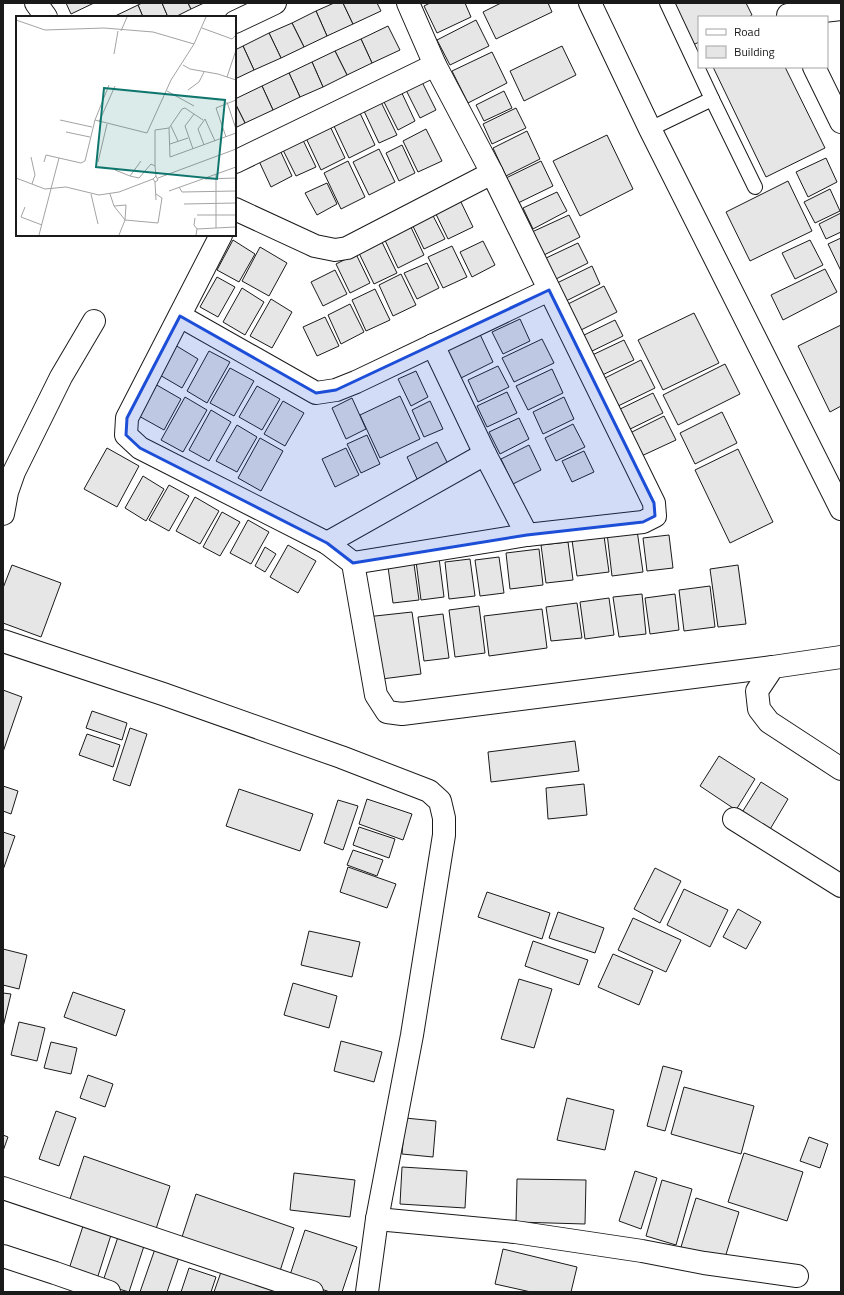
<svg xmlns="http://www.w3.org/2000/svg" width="844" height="1295" viewBox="0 0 844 1295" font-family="'Titillium Web',sans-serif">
	<rect width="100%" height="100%" fill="#fff"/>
	<!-- building -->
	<g fill="#e6e6e6" stroke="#1a1a1a">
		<path d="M66 3H94L71 14Z"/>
		<path d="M142 3H162L168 17H143L138 5Z"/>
		<path d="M162 3H188L191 9 175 17H168Z"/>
		<path d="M188 3H204L191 9Z"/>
		<path d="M334 3H343L353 24 327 36 316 11Z"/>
		<path d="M343 3H377L381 11 353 24Z"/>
		<path d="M430 3H465L471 17 437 33 424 6Z"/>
		<path d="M501 3H548L552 12 496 39 483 12Z"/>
		<path d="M673 3H746L752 15 749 17H699V42L693 45Z"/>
		<path d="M138 5 143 17H113Z"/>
		<path d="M316 11 327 36 304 47 292 23Z"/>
		<path d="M476 20 489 46 450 65 437 40Z"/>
		<path d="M292 23 304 47 281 58 269 33Z"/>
		<path d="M388 26 400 50 372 63 361 39Z"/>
		<path d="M269 33 281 58 254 70 243 46Z"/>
		<path d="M361 39 372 63 347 75 335 51Z"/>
		<path d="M243 46 254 70 235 79V50Z"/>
		<path d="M562 46 576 75 524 101 510 71Z"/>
		<path d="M335 51 347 75 323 87 312 62Z"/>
		<path d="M492 52 507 83 468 103 452 71Z"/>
		<path d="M312 62 323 87 300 97 289 73Z"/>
		<path d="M713 67H785L825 148 766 177Z"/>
		<path d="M289 73 300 97 273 110 262 86Z"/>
		<path d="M420 78 436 110 420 118 404 86Z"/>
		<path d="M262 86 273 110 245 123 235 103V99Z"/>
		<path d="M400 89 415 121 398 130 382 98Z"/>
		<path d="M504 91 512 108 484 121 476 105Z"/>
		<path d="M381 102 397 135 379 143 364 111Z"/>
		<path d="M235 103 245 123 235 128Z"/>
		<path d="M516 108 526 128 492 144 483 124Z"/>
		<path d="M359 111 375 145 349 158 333 124Z"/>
		<path d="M329 124 345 158 321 170 305 136Z"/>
		<path d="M426 129 442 161 418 172 403 141Z"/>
		<path d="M527 131 540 159 506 176 493 148Z"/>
		<path d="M607 135 633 189 580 216 553 161Z"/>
		<path d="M301 136 316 167 296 176 281 146Z"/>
		<path d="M402 145 415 173 399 181 386 153Z"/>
		<path d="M279 148 292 176 271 187 258 159Z"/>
		<path d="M379 149 395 182 369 195 353 162Z"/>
		<path d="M826 158 837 182 808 197 796 172Z"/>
		<path d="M348 161 365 197 341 209 324 173Z"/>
		<path d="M541 161 553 186 518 203 506 178Z"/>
		<path d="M788 181 812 231 750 261 726 212Z"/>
		<path d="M327 183 337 204 317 215 305 193Z"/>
		<path d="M830 189 840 211 815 223 804 202Z"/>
		<path d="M557 192 567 211 533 229 523 208Z"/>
		<path d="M459 198 473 227 448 239 434 210Z"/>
		<path d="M429 208 445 239 424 249 409 218Z"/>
		<path d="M841 213V232L826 239 819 224Z"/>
		<path d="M569 215 580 237 544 255 532 232Z"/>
		<path d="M409 223 424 255 398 268 383 236Z"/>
		<path d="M380 238 397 273 374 284 357 249Z"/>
		<path d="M841 238V271L828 244Z"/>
		<path d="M233 240 255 254 239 282 217 270Z"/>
		<path d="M810 240 823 265 795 279 782 253Z"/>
		<path d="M483 241 495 265 472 277 460 252Z"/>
		<path d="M578 243 588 263 554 280 544 259Z"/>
		<path d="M452 246 467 277 443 288 428 257Z"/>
		<path d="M260 247 287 263 269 296 242 281Z"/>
		<path d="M356 254 370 283 350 293 336 264Z"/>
		<path d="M427 263 439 288 417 299 404 273Z"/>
		<path d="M592 266 600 284 566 301 557 283Z"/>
		<path d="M825 269 837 292 783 320 771 295Z"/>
		<path d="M335 270 347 294 323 306 311 282Z"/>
		<path d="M401 274 416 305 393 316 379 285Z"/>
		<path d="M217 277 235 287 218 317 200 307Z"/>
		<path d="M604 286 617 312 575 333 562 307Z"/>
		<path d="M242 288 264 302 245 335 223 322Z"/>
		<path d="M375 289 390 320 366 331 352 300Z"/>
		<path d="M271 299 292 312 272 348 250 336Z"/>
		<path d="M350 304 364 332 341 344 328 315Z"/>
		<path d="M694 313 719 363 663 390 638 340Z"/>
		<path d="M325 317 339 346 317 356 303 327Z"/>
		<path d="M520 319 530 341 503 354 492 332Z"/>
		<path d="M615 320 623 336 586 354 578 338Z"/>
		<path d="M841 325V406L830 412 798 346Z"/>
		<path d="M477 328 493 362 461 378 444 344Z"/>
		<path d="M542 339 554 363 514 382 502 358Z"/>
		<path d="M624 340 634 360 596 378 586 358Z"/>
		<path d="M175 345 198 359 182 388 158 374Z"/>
		<path d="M209 351 230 362 207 403 187 391Z"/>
		<path d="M641 360 655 388 614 408 601 380Z"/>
		<path d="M725 364 740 394 678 425 663 395Z"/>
		<path d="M498 366 509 387 478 402 468 380Z"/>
		<path d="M230 368 254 381 234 416 210 403Z"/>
		<path d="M552 369 563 393 528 410 516 386Z"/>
		<path d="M416 371 428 397 411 406 398 379Z"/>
		<path d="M155 384 181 399 164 430 137 415Z"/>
		<path d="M257 386 280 399 262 430 239 417Z"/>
		<path d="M507 392 517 413 487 427 477 406Z"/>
		<path d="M653 393 663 413 624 432 614 412Z"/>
		<path d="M400 396 420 439 380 458 360 415Z"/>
		<path d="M185 397 207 410 183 452 161 440Z"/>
		<path d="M564 397 574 419 543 434 533 412Z"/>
		<path d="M352 398 366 429 346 439 332 408Z"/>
		<path d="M283 401 304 413 285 446 264 434Z"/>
		<path d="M430 401 443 429 424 437 412 410Z"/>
		<path d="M211 410 231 422 209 461 189 450Z"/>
		<path d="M722 412 737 443 695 464 680 433Z"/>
		<path d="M664 416 676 440 635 459 624 436Z"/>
		<path d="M519 418 529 439 500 454 489 432Z"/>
		<path d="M573 424 585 447 556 461 545 438Z"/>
		<path d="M237 425 257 437 237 472 216 461Z"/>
		<path d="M367 435 380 464 361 473 347 444Z"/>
		<path d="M260 438 283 451 261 491 238 478Z"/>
		<path d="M437 442 449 466 418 481 407 457Z"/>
		<path d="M529 445 541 470 513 484 501 459Z"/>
		<path d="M107 448 139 466 117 507 84 489Z"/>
		<path d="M346 448 359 475 335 487 322 459Z"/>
		<path d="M738 449 773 522 730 543 695 470Z"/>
		<path d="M584 451 594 472 572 482 562 461Z"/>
		<path d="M143 476 164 489 146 521 125 508Z"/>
		<path d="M169 485 189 496 169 531 149 520Z"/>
		<path d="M195 497 219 511 200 544 176 531Z"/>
		<path d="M222 512 240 522 220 556 203 547Z"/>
		<path d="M248 520 269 532 251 564 230 553Z"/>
		<path d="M637 530 643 572 612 576 607 533Z"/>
		<path d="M669 535 673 568 647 571 643 538Z"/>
		<path d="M604 536 609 572 577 576 572 540Z"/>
		<path d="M568 542 573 580 546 583 541 545Z"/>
		<path d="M288 545 316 561 298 593 270 577Z"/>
		<path d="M265 547 276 554 265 572 255 566Z"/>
		<path d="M539 549 543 585 510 589 506 553Z"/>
		<path d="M499 557 504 593 480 596 475 560Z"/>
		<path d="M439 558 444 597 421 600 416 561Z"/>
		<path d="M470 559 475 596 449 599 445 562Z"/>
		<path d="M414 564 419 600 393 603 388 567Z"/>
		<path d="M12 565 61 583 41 637 3 623V588Z"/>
		<path d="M738 565 746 624 718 627 710 569Z"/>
		<path d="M710 586 715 627 684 631 679 590Z"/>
		<path d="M642 594 646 634 619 637 613 597Z"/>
		<path d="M675 594 679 630 650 634 645 598Z"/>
		<path d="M609 598 614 635 585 639 580 602Z"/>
		<path d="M577 603 582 638 551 641 546 607Z"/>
		<path d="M479 606 485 653 455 657 449 610Z"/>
		<path d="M542 609 547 648 489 656 484 616Z"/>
		<path d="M412 612 421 674 374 680 366 617Z"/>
		<path d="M443 614 449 658 424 661 418 617Z"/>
		<path d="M3 690 22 697 3 752Z"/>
		<path d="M92 711 127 723 122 740 86 728Z"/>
		<path d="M130 728 147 734 130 786 113 780Z"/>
		<path d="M87 734 120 745 113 767 79 755Z"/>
		<path d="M575 741 579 771 491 782 488 752Z"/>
		<path d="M719 756 755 779 736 810 700 786Z"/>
		<path d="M761 782 788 799 769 831 741 814Z"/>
		<path d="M584 784 587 815 548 819 546 788Z"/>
		<path d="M3 786 18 791 11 814 3 811Z"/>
		<path d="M239 789 313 814 300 851 226 826Z"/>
		<path d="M367 799 412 814 403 840 359 824Z"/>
		<path d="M338 800 358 806 343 850 324 843Z"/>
		<path d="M359 827 395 839 389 858 353 845Z"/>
		<path d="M3 832 15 836 3 870Z"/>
		<path d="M353 850 383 860 377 876 347 865Z"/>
		<path d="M348 867 396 884 387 908 340 892Z"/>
		<path d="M655 868 681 881 660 923 634 909Z"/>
		<path d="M684 889 728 910 710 947 667 925Z"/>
		<path d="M487 892 550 913 542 939 478 917Z"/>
		<path d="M738 909 761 922 746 949 723 937Z"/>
		<path d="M558 912 604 928 595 953 549 938Z"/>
		<path d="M633 918 681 940 666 972 618 950Z"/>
		<path d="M309 931 360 942 352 977 301 965Z"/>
		<path d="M533 941 588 960 579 985 525 966Z"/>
		<path d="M3 949 27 955 19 989 3 985Z"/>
		<path d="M613 954 653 971 639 1005 598 987Z"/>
		<path d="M519 979 552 989 534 1048 501 1039Z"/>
		<path d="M293 983 337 996 329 1028 284 1015Z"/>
		<path d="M73 992 125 1010 116 1036 64 1017Z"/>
		<path d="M3 993 11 994 3 1027Z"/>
		<path d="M19 1022 45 1028 37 1061 11 1055Z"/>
		<path d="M341 1041 382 1052 374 1082 334 1071Z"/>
		<path d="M51 1042 77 1048 71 1074 44 1068Z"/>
		<path d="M663 1066 682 1071 665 1131 647 1126Z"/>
		<path d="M88 1075 113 1084 105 1107 80 1098Z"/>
		<path d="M684 1087 754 1106 741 1154 671 1134Z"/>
		<path d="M567 1098 614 1110 605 1150 557 1140Z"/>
		<path d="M56 1111 76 1118 59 1166 39 1159Z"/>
		<path d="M405 1118 436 1121 433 1157 402 1154Z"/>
		<path d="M3 1135 8 1137 3 1151Z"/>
		<path d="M809 1137 828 1144 820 1168 800 1161Z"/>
		<path d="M744 1153 803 1172 787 1221 728 1202Z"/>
		<path d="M84 1156 170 1186 155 1232 69 1202Z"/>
		<path d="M402 1167 467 1171 465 1208 400 1204Z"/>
		<path d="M635 1171 657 1178 641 1229 619 1221Z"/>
		<path d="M294 1173 355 1180 350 1217 290 1210Z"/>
		<path d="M517 1179 586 1180 585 1224 516 1222Z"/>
		<path d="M662 1180 692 1189 676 1245 646 1236Z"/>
		<path d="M196 1194 294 1228 279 1274 181 1240Z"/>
		<path d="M696 1198 739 1212 724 1261 681 1247Z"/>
		<path d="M83 1226 111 1235 97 1279 69 1269Z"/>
		<path d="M305 1230 357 1247 342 1292H330L289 1278Z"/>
		<path d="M118 1237 144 1246 129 1292 102 1284Z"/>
		<path d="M156 1246 180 1254 167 1292H140Z"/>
		<path d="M503 1249 577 1267 571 1292H531L495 1284Z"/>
		<path d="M189 1268 216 1277 211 1292H181Z"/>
		<path d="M221 1272 279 1292H214Z"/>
	</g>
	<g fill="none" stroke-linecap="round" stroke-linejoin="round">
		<!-- lane casing -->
		<g stroke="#1a1a1a" stroke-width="16">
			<g id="lane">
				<path d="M712 99 755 187"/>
				<path d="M650 129 712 99 667 3"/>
			</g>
		</g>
		<!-- street casing -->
		<g stroke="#1a1a1a" stroke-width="24">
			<g id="street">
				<path d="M36 3 46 17"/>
				<path d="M590 3 650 129 841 509"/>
				<path d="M788 15 841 9"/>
				<path d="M235 22 275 3"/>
				<path d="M814 67 841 122"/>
				<path d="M235 162 435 65"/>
				<path d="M235 209 315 246 335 250 347 248 492 173"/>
				<path d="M221 235 127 418 126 435 140 448 327 543 353 563 376 695 387 712 402 714 773 667"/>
				<path d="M180 316 316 393 336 390 356 382 549 290"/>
				<path d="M433 345 485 454 527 535"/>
				<path d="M3 514 7 492 14 472 61 377 94 321"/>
				<path d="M327 543 485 454"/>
				<path d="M353 563 527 535 643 522 655 516 654 503 492 173 435 65 408 3"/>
				<path d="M3 641 163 694 341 757 429 791 440 801 444 818V835L412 1035 377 1219 367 1292"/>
				<path d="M841 657 773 667 757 691 759 709 769 722 841 769"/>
				<path d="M734 819 841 886"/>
				<path d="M3 1188 312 1292"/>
				<path d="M377 1219 515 1232 642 1251 704 1263 797 1276"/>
				<path d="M3 1256 55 1273 109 1292"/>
			</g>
		</g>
		<!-- lane -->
		<use href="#lane" stroke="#fff" stroke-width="14"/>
		<!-- street -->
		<use href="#street" stroke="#fff" stroke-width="22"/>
	</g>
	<!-- marked area -->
	<path fill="#1d4ed8" fill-opacity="0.2" stroke="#1d4ed8" stroke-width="3" stroke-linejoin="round" d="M549 290 654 503 655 516 643 522 527 535 353 563 327 543 140 448 126 435 127 418 180 316 316 393 336 390Z"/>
	<!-- overview -->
	<g transform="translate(16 16)">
		<rect width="220" height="220" fill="#fff"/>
		<path fill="none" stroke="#a3a3a3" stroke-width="1" d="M0 4 29 14 88 12 137 16 178 28 190 1M186 12 216 23 220 19M105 15 111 1M98 38 102 15M167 49 174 53 202 58 220 64M211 61 220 34M172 74 183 66 188 56M151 75 178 90M211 86 220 113M44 104 76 111M79 104 93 69M187 104 169 92 166 93 153 112 154 141 220 117M83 106 99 70M155 110 162 125M50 116 74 121M210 121 200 92 220 84M154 128 172 122M188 129 182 113 189 103 199 125M177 133 169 110 178 98M15 141 19 159 16 168M28 146 30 139 43 142M82 146 91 108M139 150V114L153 112M99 154 114 160M200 158V212M0 162 29 173 50 171 83 179 103 176 137 163M123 162 135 148 139 150 140 160M123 162 114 160 125 145M142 162 220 133M189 163 220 162M139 166 142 164 140 160 137 163 139 166 140 184M163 171 166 176 220 175M153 175 220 151M75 178 82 208M94 178 98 190 109 204 103 219M168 188 220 187M98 190 110 189 109 204 142 207 146 182 140 178M9 191 5 201 26 209M181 199H220M179 202 178 209 181 213M23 219 43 142 65 147 69 145 79 104 131 117 155 64 178 28M180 219 181 213 219 211"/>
		<path fill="#0f766e" fill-opacity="0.15" stroke="#0f766e" stroke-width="2" d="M88 72 209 84 201 163 80 151Z"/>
		<rect width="220" height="220" fill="none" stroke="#1a1a1a" stroke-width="2"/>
	</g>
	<!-- border -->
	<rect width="844" height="1295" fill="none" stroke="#1a1a1a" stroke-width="8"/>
	<!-- legend -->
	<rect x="698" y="16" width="130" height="52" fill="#ffffff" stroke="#a3a3a3"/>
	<rect x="706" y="29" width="20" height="6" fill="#ffffff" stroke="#a3a3a3"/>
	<text x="734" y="36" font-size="12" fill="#1a1a1a">Road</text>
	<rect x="706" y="46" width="20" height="12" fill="#e6e6e6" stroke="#a3a3a3"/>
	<text x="734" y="56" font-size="12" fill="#1a1a1a">Building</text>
</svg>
